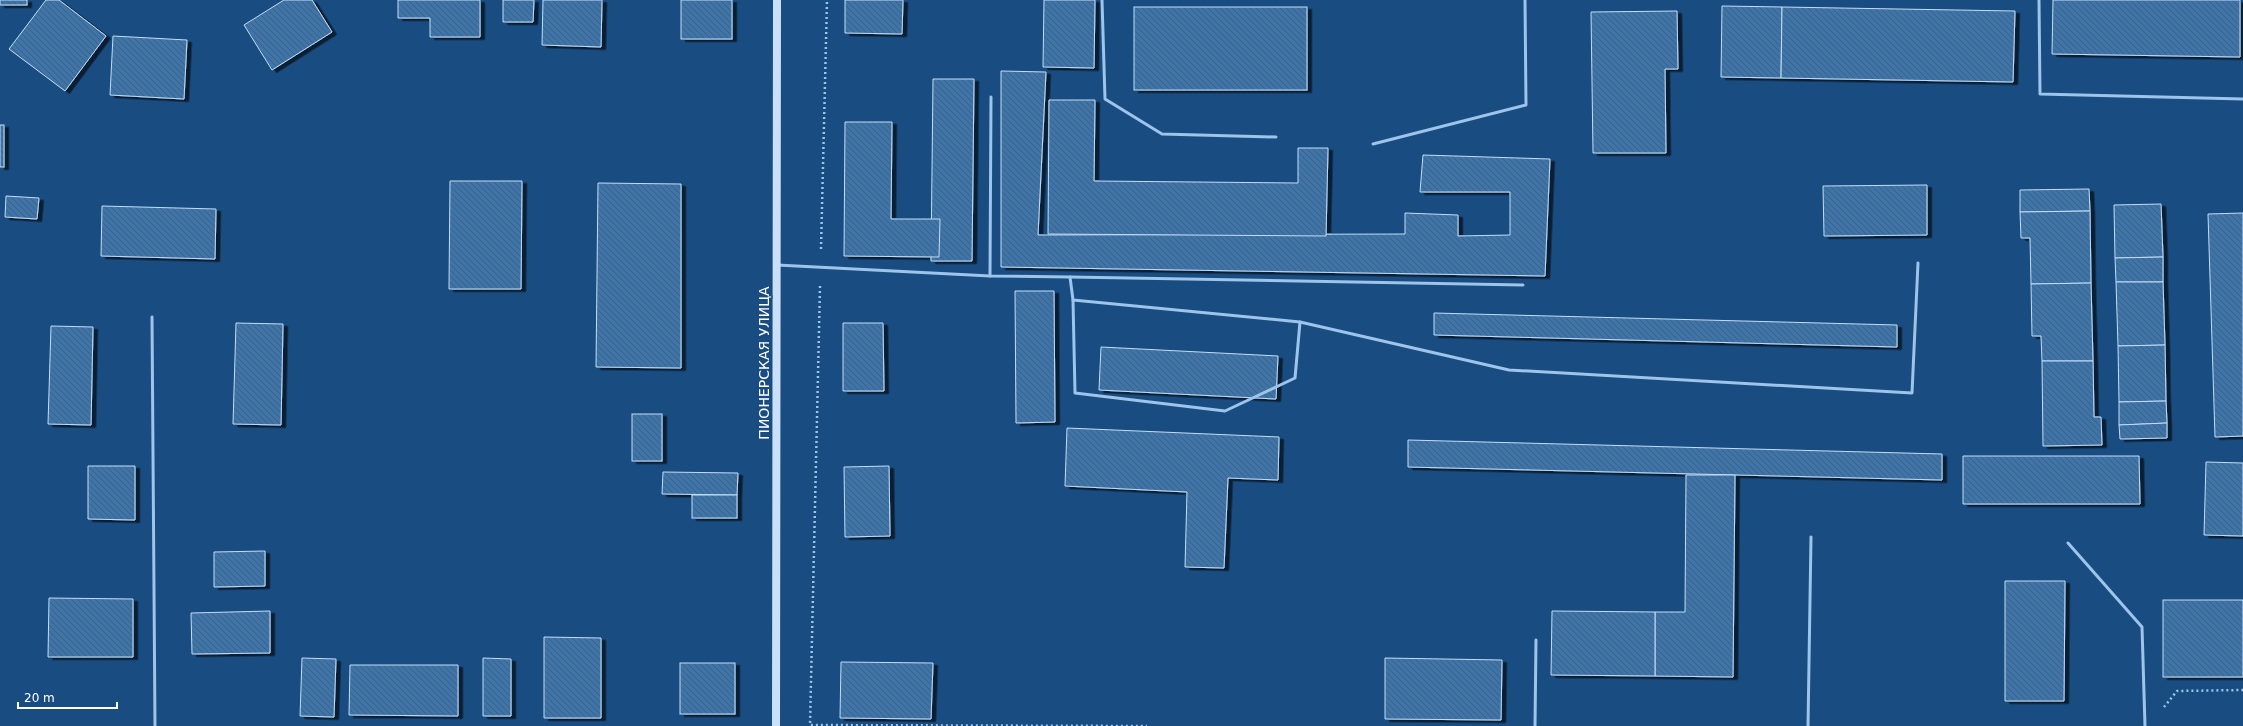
<svg xmlns="http://www.w3.org/2000/svg" width="2243" height="726" viewBox="0 0 2243 726" font-family="'DejaVu Sans',sans-serif">
	<defs>
		<pattern id="building-back-hatch" width="6" height="6" patternUnits="userSpaceOnUse"><rect width="6" height="6" fill="#3e74aa"/><path d="M-1 5l2 2M0 0l6 6M5-1l2 2" fill="none" stroke="#465e76"/></pattern>
		<filter id="shadow"><feDropShadow dx="4.5" dy="2.5" stdDeviation="0" flood-color="#0009"/></filter>
	</defs>
	<rect width="100%" height="100%" fill="#194c81"/>
	<!-- building -->
	<g fill="url(#building-back-hatch)" stroke="#c2ddf8" filter="url(#shadow)">
		<rect x="0" y="0" width="27" height="5"/>
		<path d="M46 0H59L106 36 65 91 9 49Z"/>
		<path d="M284 0H312L332 32 272 70 244 25Z"/>
		<path d="M398 0H480V37H430V18H398Z"/>
		<path d="M503 0H534L533 22H503Z"/>
		<path d="M543 0H602L601 47 542 45Z"/>
		<rect x="681" y="0" width="51" height="39"/>
		<path d="M845 0H903L902 34 845 33Z"/>
		<path d="M1044 0H1095L1094 68 1043 67Z"/>
		<path d="M2053 0H2240V57L2052 54Z"/>
		<path d="M1722 6 1782 7 1781 78 1721 77Z"/>
		<rect x="1134" y="7" width="173" height="83"/>
		<path d="M1782 7 2015 11 2013 82 1781 78Z"/>
		<path d="M1677 11 1678 69H1665L1666 153H1593L1591 12Z"/>
		<path d="M113 36 187 40 184 99 110 95Z"/>
		<path d="M1001 71 1046 72 1038 235 1405 234V213L1458 215V236L1510 235V192H1420L1423 155 1550 159 1545 276 1001 267Z"/>
		<path d="M933 79H974L972 261H931Z"/>
		<path d="M1049 100H1095L1094 181 1298 183V148H1328L1326 236 1048 234Z"/>
		<path d="M845 122H892L891 219H940L939 257 844 256Z"/>
		<rect x="0" y="125" width="4" height="42"/>
		<path d="M450 181H522L521 289H449Z"/>
		<path d="M598 183 681 184V368L596 367Z"/>
		<path d="M1927 185V235L1824 236 1823 186Z"/>
		<path d="M2089 189 2090 211 2020 212V190Z"/>
		<path d="M6 196 39 198 37 219 5 217Z"/>
		<path d="M2161 204 2163 257 2115 258 2114 205Z"/>
		<path d="M102 206 216 209 215 259 101 256Z"/>
		<path d="M2090 211 2091 283 2031 284 2030 238H2021L2020 212Z"/>
		<path d="M2243 213V436L2215 437 2208 214Z"/>
		<path d="M2163 257V282H2116L2115 258Z"/>
		<path d="M2116 282H2163L2165 345 2118 346Z"/>
		<path d="M2091 283 2093 361H2042L2041 336H2032L2031 284Z"/>
		<path d="M1015 291H1054L1055 422 1016 423Z"/>
		<path d="M1434 313 1897 325V347L1434 335Z"/>
		<path d="M236 323 283 324 281 425 233 424Z"/>
		<path d="M843 323H883L884 391H843Z"/>
		<path d="M51 326 93 327 91 425 48 424Z"/>
		<path d="M2165 345 2166 401 2119 402 2118 346Z"/>
		<path d="M1101 347 1278 356 1276 399 1099 390Z"/>
		<path d="M2042 361H2093L2094 417H2101L2102 445 2043 446Z"/>
		<path d="M2166 401 2167 423 2119 425V402Z"/>
		<rect x="632" y="414" width="30" height="47"/>
		<path d="M2167 423V438L2120 439 2119 425Z"/>
		<path d="M1067 428 1279 437 1278 480 1228 478 1224 568 1185 567 1187 492 1065 486Z"/>
		<path d="M1408 440 1942 454V480L1408 467Z"/>
		<path d="M1963 456H2139L2140 504H1963Z"/>
		<path d="M2206 462 2243 463V536L2204 535Z"/>
		<path d="M88 466H135V520L88 519Z"/>
		<path d="M889 466 890 536 845 537 844 467Z"/>
		<path d="M663 472 738 473 737 495 662 494Z"/>
		<path d="M1686 475H1735L1733 677 1655 676V612H1685Z"/>
		<rect x="692" y="495" width="45" height="23"/>
		<path d="M265 551V586L214 587V552Z"/>
		<path d="M2005 581H2065L2064 701H2005Z"/>
		<path d="M49 598 133 599V657H48Z"/>
		<rect x="2163" y="600" width="80" height="77"/>
		<path d="M270 611V653L192 654 191 613Z"/>
		<path d="M1552 611 1655 612V676L1551 675Z"/>
		<path d="M544 637 601 638V718H544Z"/>
		<path d="M302 658 336 659 334 717 300 716Z"/>
		<path d="M483 658 511 659V716H483Z"/>
		<path d="M1385 658 1502 660 1501 720 1385 719Z"/>
		<path d="M841 662 933 663 931 719 840 718Z"/>
		<rect x="680" y="663" width="55" height="51"/>
		<path d="M350 665H458V716L349 715Z"/>
	</g>
	<g fill="none" stroke-linecap="round" stroke-linejoin="round">
		<!-- path -->
		<g stroke="#9dc4eb" stroke-width="2.5" stroke-dasharray="2 3" stroke-linecap="butt">
			<path d="M821 249 827 0"/>
			<path d="M820 286 810 725 1147 726"/>
			<path d="M2164 707 2177 691 2243 690"/>
		</g>
		<!-- lane -->
		<g stroke="#9dc4eb" stroke-width="3">
			<path d="M1102 0 1105 99 1162 134 1276 137"/>
			<path d="M2039 0 2040 94 2243 99"/>
			<path d="M1373 144 1526 105 1525 0"/>
			<path d="M777 265 990 276 1070 277 1073 300 1300 322 1509 370 1912 393 1918 263"/>
			<path d="M990 276 991 97"/>
			<path d="M1070 277 1523 285"/>
			<path d="M1073 300 1075 393 1225 411 1295 378 1300 322"/>
			<path d="M152 317 155 726"/>
			<path d="M2068 543 2142 627 2145 726"/>
			<path d="M1535 726 1536 640"/>
			<path d="M1808 726 1811 537"/>
		</g>
		<!-- secondary -->
		<path stroke="#c9e0f8" stroke-width="8" d="M776 726 777 0"/>
	</g>
	<g text-anchor="middle" stroke-width="3" stroke-linejoin="round" paint-order="stroke">
		<!-- street labels -->
		<g font-size="14" fill="#fff" stroke="#194c81">
			<text transform="translate(764 363) rotate(-90)" y="5">ПИОНЕРСКАЯ УЛИЦА</text>
		</g>
	</g>
	<!-- scale -->
	<path d="M18 702v6h99v-6" fill="none" stroke="#ffffff" stroke-width="2"/>
	<text x="24" y="702" font-size="12" fill="#ffffff" stroke="#194c81" stroke-width="3" paint-order="stroke">20 m</text>
</svg>
